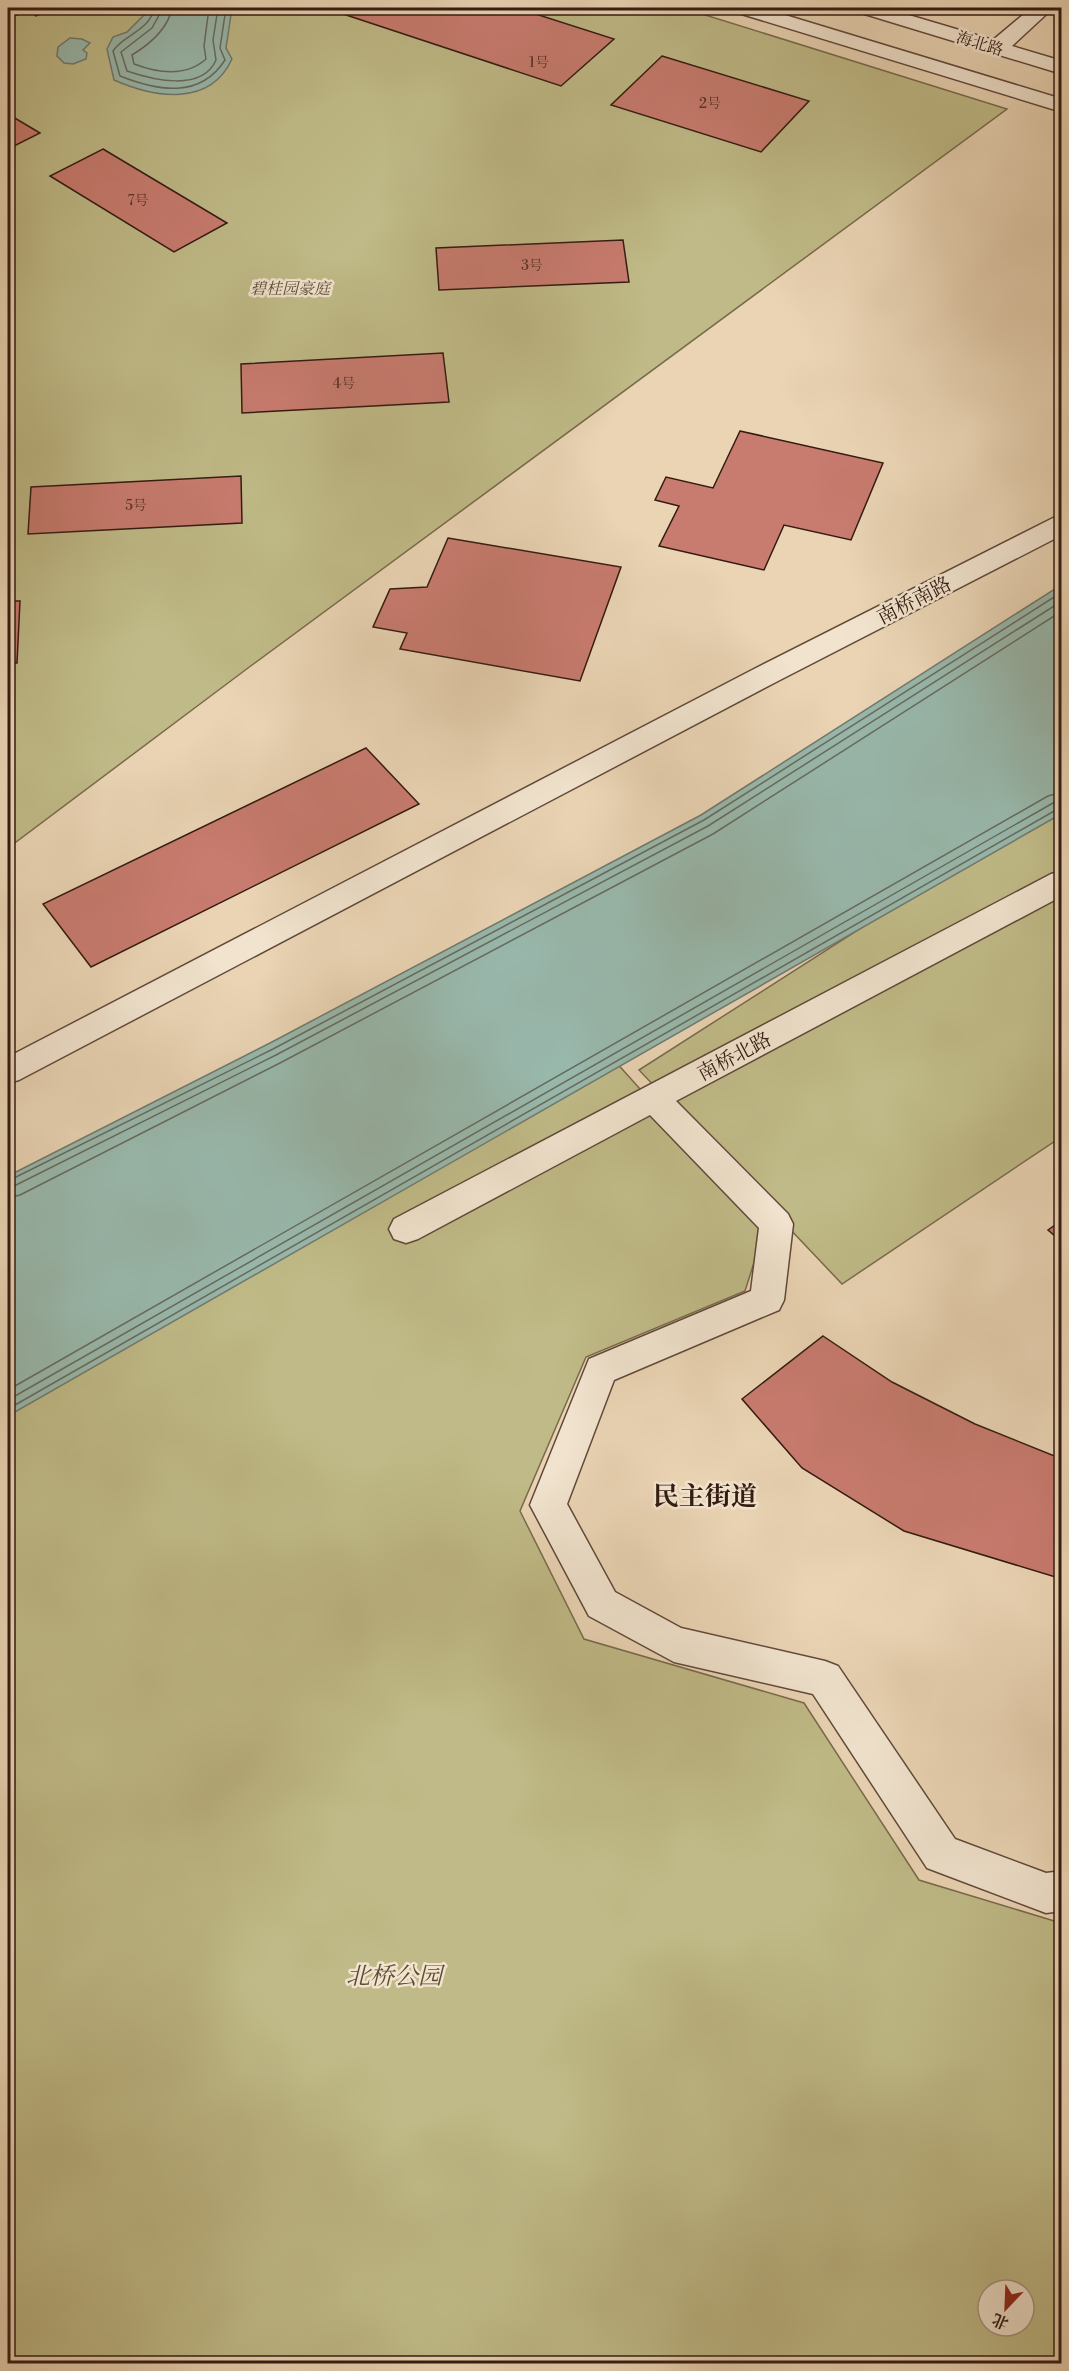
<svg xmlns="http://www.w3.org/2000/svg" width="1069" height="2371" viewBox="0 0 1069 2371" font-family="'Libre Bodoni','Noto Serif SC',serif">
	<rect width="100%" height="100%" fill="#ead4b4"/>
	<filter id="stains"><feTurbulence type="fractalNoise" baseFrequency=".00333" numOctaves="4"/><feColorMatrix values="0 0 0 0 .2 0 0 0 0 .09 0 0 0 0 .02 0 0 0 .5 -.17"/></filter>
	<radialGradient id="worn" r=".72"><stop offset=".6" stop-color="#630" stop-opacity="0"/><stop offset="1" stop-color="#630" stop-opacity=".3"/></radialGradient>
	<!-- green -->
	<g fill="#bfba87" stroke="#796a4c" stroke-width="1.5" fill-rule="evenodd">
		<path d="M8 8H683L1007 109 248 668 8 848Z"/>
		<path d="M1061 800V1137L842 1284 639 1070Z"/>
		<path d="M614 1060 765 1228 745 1291 586 1357 520 1511 584 1639 804 1703 919 1880 1061 1923V2363H8V1407ZM988 2290H1024V2326H988Z"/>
	</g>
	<!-- water -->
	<g fill="#98b8ac" stroke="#70796e" stroke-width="1.5">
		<path d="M151 8H232L226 48 232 59C210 107 155 98 114 80L107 49 113 37 127 32Z"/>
		<path d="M70 38 82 39 90 43 83 50 87 53 86 59 73 64 64 63 57 56 58 47Z"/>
		<path d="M1061 585V814L8 1416V1176L270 1043 701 815Z"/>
	</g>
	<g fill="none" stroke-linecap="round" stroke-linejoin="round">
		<!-- shore -->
		<g stroke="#666a5e" stroke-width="1.5">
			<path d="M155 8C147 33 124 34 113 51L120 76C158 91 200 99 225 60L220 48 226 8"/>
			<path d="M163 8 152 28 121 52 127 71C153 80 202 92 216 60L213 40 218 8"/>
			<path d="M172 8C168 29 150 44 132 55L134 64C158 73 186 77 206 59L204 46 209 8"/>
			<path d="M8 1181 273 1049 704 820 1062 592"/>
			<path d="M8 1189 276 1055 708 826 1062 601"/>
			<path d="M8 1198 20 1195 280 1063 713 834 1062 611"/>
			<path d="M8 1390 1048 796 1062 792"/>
			<path d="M8 1400 1053 803 1062 801"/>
			<path d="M8 1409 1056 810 1062 809"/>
		</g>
	</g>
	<!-- building -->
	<g fill="#c87b6f" stroke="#331b11" stroke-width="1.5">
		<path d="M8 8H54L36 16 27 10 8 19Z"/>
		<path d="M325 8H517L614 39 561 86Z"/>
		<path d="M662 56 809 101 761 152 611 105Z"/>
		<path d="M8 114 40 133 8 149Z"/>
		<path d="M103 149 227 223 174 252 50 176Z"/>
		<path d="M623 240 629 282 439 290 436 248Z"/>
		<path d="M443 353 449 402 242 413 241 364Z"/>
		<path d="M740 431 883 463 851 540 784 525 764 570 659 546 679 506 655 500 666 477 713 488Z"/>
		<path d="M241 476 242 523 28 534 31 487Z"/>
		<path d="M448 538 621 567 580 681 400 649 407 633 373 627 390 589 427 587Z"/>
		<path d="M8 601H20L17 663H8Z"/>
		<path d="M366 748 419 804 91 967 43 904Z"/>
		<path d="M1062 1220V1242L1048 1230Z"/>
		<path d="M823 1336 892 1382 975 1424 1062 1459V1579L904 1531 802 1468 742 1399Z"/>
	</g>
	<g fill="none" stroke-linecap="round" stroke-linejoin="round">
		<!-- minor casing -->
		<g stroke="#61493a" stroke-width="3">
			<g id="minor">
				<path d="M732 8H762L1062 99V112L735 12Z"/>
				<path d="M855 8H885L993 40 1031 8H1053L1012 46 1062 61V74L858 12Z"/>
				<path d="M1062 516V535L776 682 19 1080 8 1083V1057L756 668 1053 518Z"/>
				<path d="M1062 871V896L676 1101 788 1214 793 1224 784 1300 779 1310 614 1380 567 1504 615 1592 681 1628 825 1661 838 1666 955 1839 1046 1873 1062 1871V1911L1046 1913 927 1868 813 1694 674 1662 589 1616 530 1505 589 1359 751 1291 759 1228 650 1115 418 1239 406 1243 394 1239 389 1229 394 1219 1051 874Z"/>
			</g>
		</g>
		<!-- minor -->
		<use href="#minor" fill="#f1e3ce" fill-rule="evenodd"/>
	</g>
	<g text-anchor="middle" stroke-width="5" stroke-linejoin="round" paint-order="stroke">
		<!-- far-number labels -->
		<g font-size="14" fill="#583328">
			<text x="539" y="67">1号</text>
			<text x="710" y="108">2号</text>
			<text x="138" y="205">7号</text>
			<text x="532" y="270">3号</text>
			<text x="344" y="388">4号</text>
			<text x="136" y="510">5号</text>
		</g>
		<!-- far-street labels -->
		<g font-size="16" fill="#331b11" stroke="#f1e3ce">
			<text transform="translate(980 43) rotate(17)" y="6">海北路</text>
		</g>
		<!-- far-park labels -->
		<g font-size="16" font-style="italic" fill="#5d4b34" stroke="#f1e3ce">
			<text x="290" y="294">碧桂园豪庭</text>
		</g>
		<!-- street labels -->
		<g font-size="20" fill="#331b11" stroke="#f1e3ce">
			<text transform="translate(914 600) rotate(-27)" y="7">南桥南路</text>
			<text transform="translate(734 1056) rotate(-28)" y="7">南桥北路</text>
		</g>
		<!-- near-park labels -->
		<g font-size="24" font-style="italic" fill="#5d4b34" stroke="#f1e3ce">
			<text x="394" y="1984">北桥公园</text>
		</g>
		<!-- district labels -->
		<g font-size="26" font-weight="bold" fill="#331b11" stroke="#f1e3ce">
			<text x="705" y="1505">民主街道</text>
		</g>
	</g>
	<!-- margin -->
	<rect width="1069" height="2371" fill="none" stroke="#ead4b4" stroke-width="30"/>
	<rect x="9" y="9" width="1051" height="2353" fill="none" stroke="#331b11" stroke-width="3"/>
	<rect x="15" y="15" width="1039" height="2341" fill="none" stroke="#331b11" stroke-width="1.5"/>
	<!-- north arrow -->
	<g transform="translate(1006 2308) rotate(203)"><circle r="28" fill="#f1e3ce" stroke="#a59382" stroke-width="1.5"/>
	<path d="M0-4.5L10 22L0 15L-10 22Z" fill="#8f2418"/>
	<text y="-9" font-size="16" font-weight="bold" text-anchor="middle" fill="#331b11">北</text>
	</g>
	<rect width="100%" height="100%" filter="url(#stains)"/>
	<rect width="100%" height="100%" fill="url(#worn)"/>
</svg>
